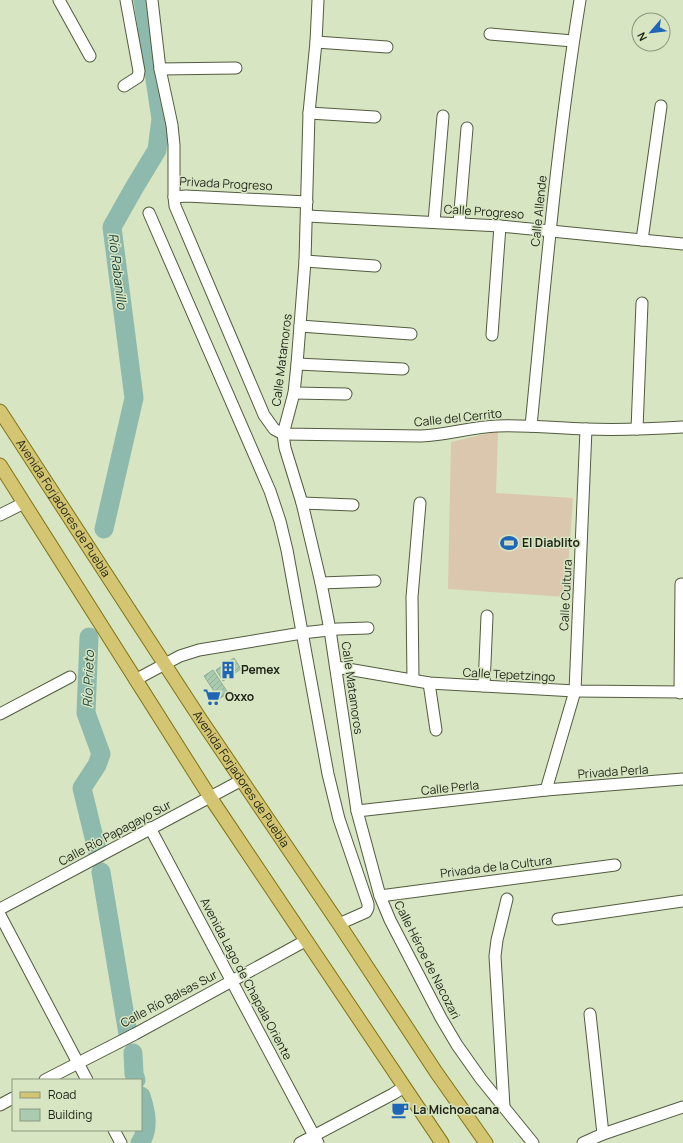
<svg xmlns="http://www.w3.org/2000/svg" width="683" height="1143" viewBox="0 0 683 1143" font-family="Manrope,sans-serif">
	<defs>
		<pattern id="building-hatch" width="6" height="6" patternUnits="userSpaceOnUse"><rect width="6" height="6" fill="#aacbb0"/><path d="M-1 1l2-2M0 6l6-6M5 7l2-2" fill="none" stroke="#92ae97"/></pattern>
	</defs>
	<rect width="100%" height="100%" fill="#d7e5c2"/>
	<!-- pitch -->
	<path fill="#dbc7ae" d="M498 431 496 493 573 498 566 597 448 589 451 442Z"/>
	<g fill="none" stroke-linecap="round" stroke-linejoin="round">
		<!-- river -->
		<g stroke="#8ebaae" stroke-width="19">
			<path d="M104 529 134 398 112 227 134 188 157 150 161 119 143 0"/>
			<path d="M89 637 86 713 101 754 97 765 82 788 98 854"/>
			<path d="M101 872 128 1034"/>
			<path d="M133 1053 134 1074 136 1080"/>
			<path d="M140 1143C150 1129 146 1111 141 1096"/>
		</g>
	</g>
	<!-- building -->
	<g fill="url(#building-hatch)" stroke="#91af96">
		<path d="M234 658 241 669 223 681 216 670Z"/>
		<path d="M213 670 228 693 219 699 204 676Z"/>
	</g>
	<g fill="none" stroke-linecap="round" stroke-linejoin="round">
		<!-- minor casing -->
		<g stroke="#525c3f" stroke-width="13">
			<g id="minor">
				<path d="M59 0 90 56"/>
				<path d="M152 0 160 69 172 125 174 145V197L175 206 264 415 274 429 283 434 421 436C447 435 471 427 497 426 526 425 556 428 585 429 618 430 651 429 683 427"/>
				<path d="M318 0 316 42 309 113 305 261 297 364 294 393 283 434 285 448 302 503 321 583 330 630 357 811 380 896 390 920 441 1018 457 1045 481 1079 533 1143"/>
				<path d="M490 34 573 41"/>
				<path d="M316 42 387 47"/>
				<path d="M160 69 236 68"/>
				<path d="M124 86 138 77 139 71 126 0"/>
				<path d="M309 113 375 117"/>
				<path d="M174 197 186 196 307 202"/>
				<path d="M149 213 270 491 280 521 287 550 328 774 339 819 368 904V908L366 912 339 924"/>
				<path d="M307 216 500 226 683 244"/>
				<path d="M434 222 443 116"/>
				<path d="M459 223 467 128"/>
				<path d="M642 240 661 106"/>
				<path d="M305 261 375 266"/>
				<path d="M300 326 411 334"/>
				<path d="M492 335 500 226"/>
				<path d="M297 364 403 369"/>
				<path d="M294 393 346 394"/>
				<path d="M531 426C545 284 557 141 580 0"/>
				<path d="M637 429 642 303"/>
				<path d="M302 503 353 505"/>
				<path d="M0 515 24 503"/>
				<path d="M321 583 375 581"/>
				<path d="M336 667 429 683 575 691 683 692"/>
				<path d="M135 680 180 656 199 650 302 633 338 629 368 628"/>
				<path d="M413 680 412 597 420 503"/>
				<path d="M429 683 436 730"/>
				<path d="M484 686 487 616"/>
				<path d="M680 693 681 584"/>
				<path d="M0 714 70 677"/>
				<path d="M546 790 575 691 586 429"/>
				<path d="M357 811 546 790 683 779"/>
				<path d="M150 828 318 1143"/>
				<path d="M380 896 615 865"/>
				<path d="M0 909 242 780"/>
				<path d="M0 915 87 1080"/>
				<path d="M558 919 683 901"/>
				<path d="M590 1014 603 1134"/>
				<path d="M45 1080 135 1034 305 941"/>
				<path d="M0 1105 13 1098"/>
				<path d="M504 1107 495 956 497 940 507 899"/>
				<path d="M114 1130 121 1143"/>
				<path d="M300 1143 393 1094 404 1087"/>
				<path d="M583 1143 603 1134 683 1107"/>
			</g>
		</g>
		<!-- major casing -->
		<g stroke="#807314" stroke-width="15">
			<g id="major">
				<path id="s1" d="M0 411 201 720 339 924 436 1072 486 1143"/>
				<path d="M0 465 210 797 442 1143"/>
			</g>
		</g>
		<!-- minor -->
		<use href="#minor" stroke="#fff" stroke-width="11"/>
		<!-- major -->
		<use href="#major" stroke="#d3c571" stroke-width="13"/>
	</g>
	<!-- icons -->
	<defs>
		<g id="stadium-bare" transform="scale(1.38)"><path d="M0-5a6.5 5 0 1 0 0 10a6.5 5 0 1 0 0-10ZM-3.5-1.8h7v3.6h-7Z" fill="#2066b6" stroke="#d7e5c2" stroke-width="2.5" paint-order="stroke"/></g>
		<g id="building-bare" transform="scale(1.38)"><path d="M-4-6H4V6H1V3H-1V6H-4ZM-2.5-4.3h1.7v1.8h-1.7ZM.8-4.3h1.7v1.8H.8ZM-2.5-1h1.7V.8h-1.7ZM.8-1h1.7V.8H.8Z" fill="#2066b6" stroke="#d7e5c2" stroke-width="2.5" paint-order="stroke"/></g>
		<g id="supermarket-bare" transform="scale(1.38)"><path d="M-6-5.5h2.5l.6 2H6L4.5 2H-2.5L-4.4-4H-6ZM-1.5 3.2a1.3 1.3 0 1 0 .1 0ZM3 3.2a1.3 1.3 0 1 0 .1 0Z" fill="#2066b6" stroke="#d7e5c2" stroke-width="2.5" paint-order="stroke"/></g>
		<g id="cafe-bare" transform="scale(1.38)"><path d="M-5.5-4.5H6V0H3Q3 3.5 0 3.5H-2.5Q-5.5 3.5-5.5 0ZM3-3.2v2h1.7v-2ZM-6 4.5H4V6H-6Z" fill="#2066b6" stroke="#d7e5c2" stroke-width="2.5" paint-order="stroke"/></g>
	</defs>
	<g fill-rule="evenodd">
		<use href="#stadium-bare" x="509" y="543"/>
		<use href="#building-bare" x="228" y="670"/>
		<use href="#supermarket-bare" x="212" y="697"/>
		<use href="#cafe-bare" x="400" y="1110"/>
	</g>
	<g text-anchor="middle" stroke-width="3" stroke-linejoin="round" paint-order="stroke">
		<!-- street labels -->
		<g font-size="12" fill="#1f2317" stroke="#d7e5c2">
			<text transform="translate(226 184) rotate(3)" y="4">Privada Progreso</text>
			<text transform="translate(539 211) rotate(-84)" y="4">Calle Allende</text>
			<text transform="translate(484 212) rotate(4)" y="4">Calle Progreso</text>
			<text transform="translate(282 360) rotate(-83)" y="4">Calle Matamoros</text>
			<text transform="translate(458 418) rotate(-6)" y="4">Calle del Cerrito</text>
			<text dy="4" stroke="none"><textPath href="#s1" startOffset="116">Avenida Forjadores de Puebla</textPath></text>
			<text transform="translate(566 595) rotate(-87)" y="4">Calle Cultura</text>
			<text transform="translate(509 675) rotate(3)" y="4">Calle Tepetzingo</text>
			<text transform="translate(352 688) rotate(82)" y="4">Calle Matamoros</text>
			<text transform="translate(613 772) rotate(-4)" y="4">Privada Perla</text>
			<text dy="4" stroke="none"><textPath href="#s1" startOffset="440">Avenida Forjadores de Puebla</textPath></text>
			<text transform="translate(450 788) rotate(-6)" y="4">Calle Perla</text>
			<text transform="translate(115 833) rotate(-28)" y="4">Calle Río Papagayo Sur</text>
			<text transform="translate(496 867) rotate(-7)" y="4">Privada de la Cultura</text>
			<text transform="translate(427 960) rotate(63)" y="4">Calle Héroe de Nacozari</text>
			<text transform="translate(246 979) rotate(62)" y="4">Avenida Lago de Chapala Oriente</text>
			<text transform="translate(169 999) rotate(-28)" y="4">Calle Río Balsas Sur</text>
		</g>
		<!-- poi labels -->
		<g font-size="12" font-weight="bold" fill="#1f2317" stroke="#d7e5c2" text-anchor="start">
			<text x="522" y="547">El Diablito</text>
			<text x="241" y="674">Pemex</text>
			<text x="225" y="701">Oxxo</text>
			<text x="413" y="1114">La Michoacana</text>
		</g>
		<!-- water labels -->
		<g font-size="13" font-style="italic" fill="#153e35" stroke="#d7e5c2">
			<text transform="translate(118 271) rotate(83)" y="5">Río Rabanillo</text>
			<text transform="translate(88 679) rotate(-88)" y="5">Río Prieto</text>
		</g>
	</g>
	<!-- legend -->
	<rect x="12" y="1079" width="130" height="52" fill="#d7e5c2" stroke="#8d977e"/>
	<rect x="20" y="1092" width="20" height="6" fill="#d3c571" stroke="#8d977e"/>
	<text x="48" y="1099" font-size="12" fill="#1f2317">Road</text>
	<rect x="20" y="1109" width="20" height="12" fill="#aacbb0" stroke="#8d977e"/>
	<text x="48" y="1119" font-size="12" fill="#1f2317">Building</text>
	<!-- north arrow -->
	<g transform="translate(651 32) rotate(242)"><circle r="19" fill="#d7e5c2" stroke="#8d977e"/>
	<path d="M0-3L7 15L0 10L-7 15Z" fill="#2066b6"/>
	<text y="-6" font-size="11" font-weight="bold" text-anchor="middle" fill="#1f2317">N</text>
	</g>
</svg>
